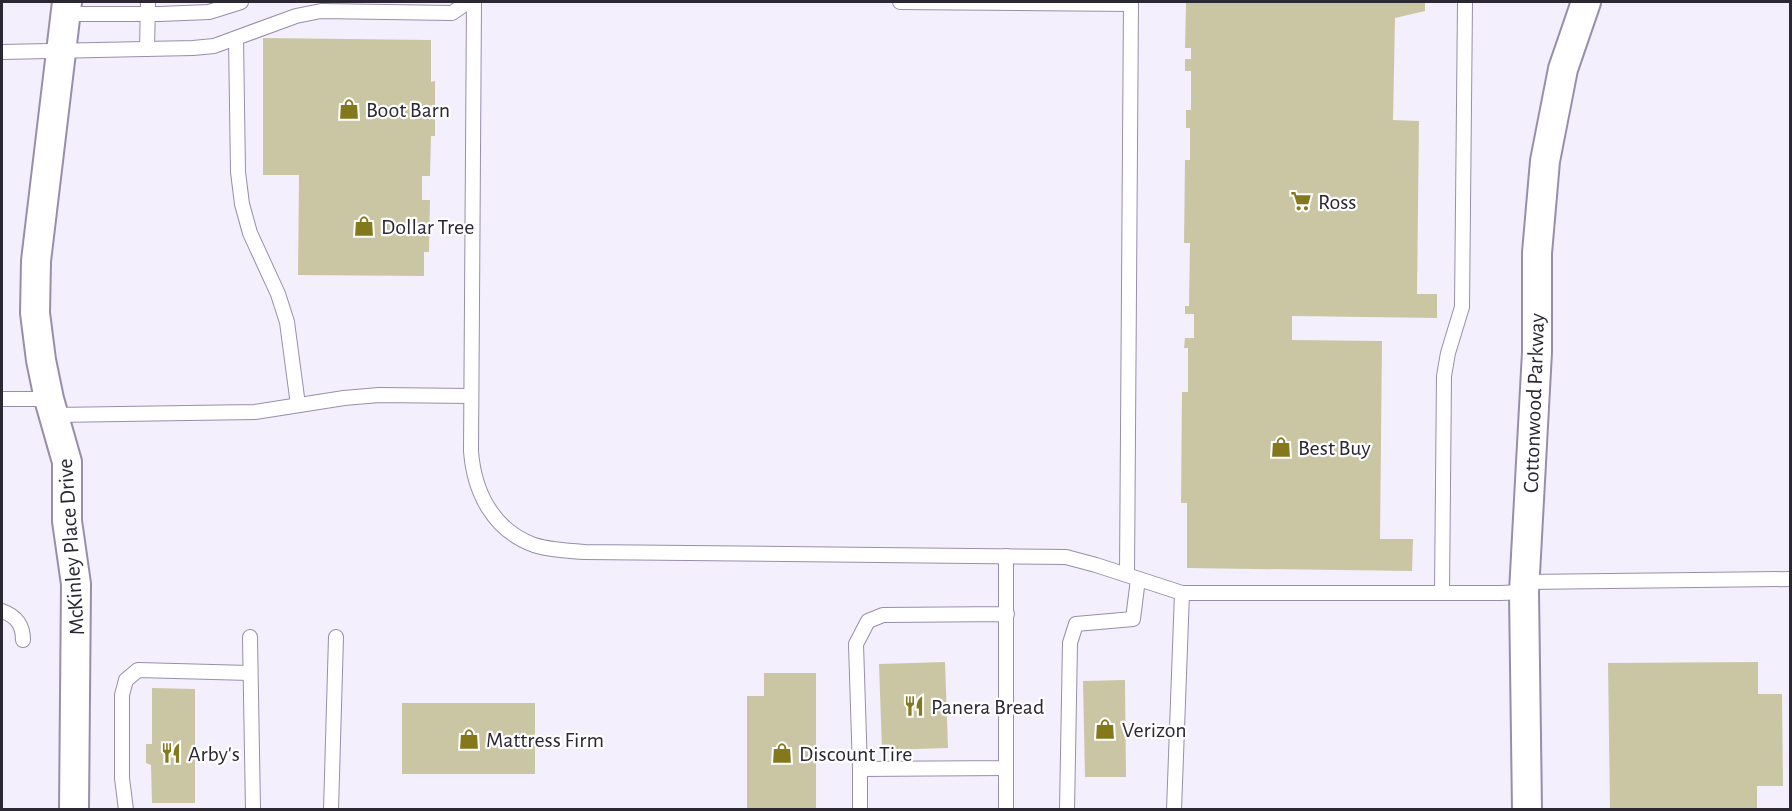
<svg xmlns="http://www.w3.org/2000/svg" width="1792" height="811" viewBox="0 0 1792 811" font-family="'Alegreya Sans',sans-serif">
	<rect width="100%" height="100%" fill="#f3effc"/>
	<!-- building -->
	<g fill="#cac6a4">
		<path d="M1186 2H1425V11L1395 18 1393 120 1419 121 1417 294H1437V318L1292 316V340L1382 341 1380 539H1413L1412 571 1187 568V503H1181L1182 392H1188V348H1184L1185 338H1194V314H1185V306H1189L1190 243H1184L1185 160H1190V128H1186V110H1191V71H1185V59H1191V48H1185Z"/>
		<path d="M263 38 431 40V82L435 81V136H431L430 176H422V200H430L429 252H424V276L298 275 299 175H263Z"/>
		<path d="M945 662 948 748 882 750 879 664Z"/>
		<path d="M1758 662V694H1782L1783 786H1757V810H1610L1608 663Z"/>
		<path d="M764 673H816V810H747V696H764Z"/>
		<path d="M1125 680 1126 777H1085L1083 681Z"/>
		<path d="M152 688 195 689V803H152L151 765 146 763V744H152Z"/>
		<rect x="402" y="703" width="133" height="71"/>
	</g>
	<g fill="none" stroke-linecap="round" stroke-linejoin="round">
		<!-- service casing -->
		<g stroke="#988eac" stroke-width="16">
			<g id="service">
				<path d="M474 2 471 451C474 492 493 530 534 545 550 550 568 551 585 552L1066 557 1096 565 1182 593H1501L1524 592"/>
				<path d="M900 2 1131 4"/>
				<path d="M65 14H160L209 12 241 2"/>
				<path d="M236 39 238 172 242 204 250 233 278 294 287 322 298 405"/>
				<path d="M147 49 148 2"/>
				<path d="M2 52 193 48 214 46 296 16 321 11 452 13 468 2"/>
				<path d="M2 399H49"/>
				<path d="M54 415 255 412 344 398 379 395 471 396"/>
				<path d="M1006 556V768L860 769 856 644 868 621 883 615 1007 614"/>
				<path d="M1127 575 1131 2"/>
				<path d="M1525 582 1790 579"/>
				<path d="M1442 593 1444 376 1448 353 1462 307 1465 2"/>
				<path d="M2 611C16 616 23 624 23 640"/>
				<path d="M250 637 253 810"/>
				<path d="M860 769V810"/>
				<path d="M126 810 122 778V695L126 680 138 670 250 673"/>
				<path d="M331 810 336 637"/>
				<path d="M1006 810V768"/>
				<path d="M1067 810 1070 643 1076 624 1133 619 1138 579"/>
				<path d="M1174 810 1182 593"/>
			</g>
		</g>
		<!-- minor casing -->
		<g stroke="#988eac" stroke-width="32">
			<g id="minor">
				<path d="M67 2 36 261 35 313 41 360 49 399 67 462V521L76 584 74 810"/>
				<path d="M1527 810 1524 592 1537 352V253L1545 161 1563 69 1586 2"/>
			</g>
		</g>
		<!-- service -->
		<use href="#service" stroke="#fff" stroke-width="14"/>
		<!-- minor -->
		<use href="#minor" stroke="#fff" stroke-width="28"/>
	</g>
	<!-- icons -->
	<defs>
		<g id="shop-bare" transform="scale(1.62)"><path d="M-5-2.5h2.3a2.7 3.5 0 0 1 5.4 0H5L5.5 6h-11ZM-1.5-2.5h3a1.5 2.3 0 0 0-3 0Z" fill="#84781c" stroke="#fff" stroke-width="2.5" paint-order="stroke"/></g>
		<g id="supermarket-bare" transform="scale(1.62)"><path d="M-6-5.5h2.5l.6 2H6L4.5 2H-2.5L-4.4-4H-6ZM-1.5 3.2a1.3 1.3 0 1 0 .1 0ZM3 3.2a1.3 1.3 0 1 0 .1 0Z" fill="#84781c" stroke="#fff" stroke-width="2.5" paint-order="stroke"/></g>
		<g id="restaurant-bare" transform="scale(1.62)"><path d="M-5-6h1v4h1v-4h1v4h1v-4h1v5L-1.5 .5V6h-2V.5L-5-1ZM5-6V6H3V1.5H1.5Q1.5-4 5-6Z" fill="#84781c" stroke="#fff" stroke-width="2.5" paint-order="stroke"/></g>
	</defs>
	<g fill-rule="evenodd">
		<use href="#shop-bare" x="349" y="109"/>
		<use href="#supermarket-bare" x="1301" y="201"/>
		<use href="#shop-bare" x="364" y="226"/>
		<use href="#shop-bare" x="1281" y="447"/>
		<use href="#restaurant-bare" x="914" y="706"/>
		<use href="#shop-bare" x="1105" y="729"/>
		<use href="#shop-bare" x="469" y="739"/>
		<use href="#restaurant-bare" x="171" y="753"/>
		<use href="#shop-bare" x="782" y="753"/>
	</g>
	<g text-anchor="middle" stroke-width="4.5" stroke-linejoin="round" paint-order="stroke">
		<!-- poi labels -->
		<g font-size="22" fill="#2b2733" stroke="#fff" text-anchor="start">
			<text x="366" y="117">Boot Barn</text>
			<text x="1318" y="209">Ross</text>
			<text x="381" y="234">Dollar Tree</text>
			<text x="1298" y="455">Best Buy</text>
			<text x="931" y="714">Panera Bread</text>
			<text x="1122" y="737">Verizon</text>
			<text x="486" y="747">Mattress Firm</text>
			<text x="188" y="761">Arby's</text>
			<text x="799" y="761">Discount Tire</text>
		</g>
		<!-- street labels -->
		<g font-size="22" fill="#2b2733" stroke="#fff">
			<text transform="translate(1533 403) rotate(-88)" y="8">Cottonwood Parkway</text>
			<text transform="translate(70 547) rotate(-94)" y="8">McKinley Place Drive</text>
		</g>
	</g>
	<!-- border -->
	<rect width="1792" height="811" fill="none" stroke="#2b2733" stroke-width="6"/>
</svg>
